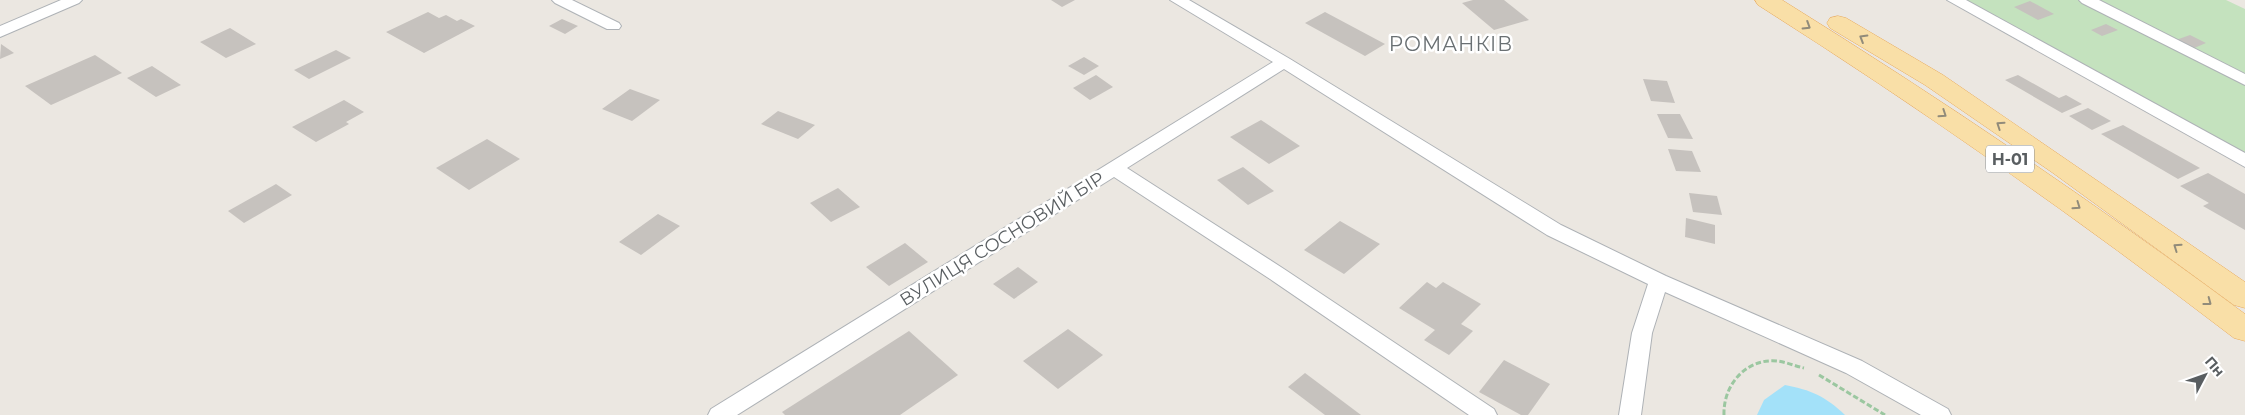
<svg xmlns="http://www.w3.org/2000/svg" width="2245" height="415" viewBox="0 0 2245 415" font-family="Montserrat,sans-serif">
	<rect width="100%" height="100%" fill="#ebe7e1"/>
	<!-- green -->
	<path fill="#c4e2be" d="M1953 0H2226L2245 9V161Z"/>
	<!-- water -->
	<path fill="#a3e1f9" d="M1785 385C1811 390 1825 396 1845 415H1757L1764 400Z"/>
	<!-- building -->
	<g fill="#c6c2be">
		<path d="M1051 0H1075L1062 7Z"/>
		<path d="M1473 0H1504L1529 20 1494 30 1462 3Z"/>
		<path d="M2030 1 2054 14 2038 20 2014 7Z"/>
		<path d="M428 12 439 18 446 15 457 21 461 19 475 26 424 53 386 32Z"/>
		<path d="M1325 12 1385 44 1365 56 1305 23Z"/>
		<path d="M562 19 578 26 565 34 549 26Z"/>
		<path d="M2106 24 2118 30 2102 36 2091 30Z"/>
		<path d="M230 28 256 44 226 58 200 42Z"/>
		<path d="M2190 35 2206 43 2192 49 2176 40Z"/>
		<path d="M1 44 14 53 0 59Z"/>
		<path d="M336 50 351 58 309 79 294 70Z"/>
		<path d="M95 55 122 73 51 105 25 86Z"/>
		<path d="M1084 57 1099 66 1084 75 1068 66Z"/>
		<path d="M152 66 181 85 156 97 127 78Z"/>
		<path d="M1096 75 1113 87 1090 100 1073 88Z"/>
		<path d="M2018 75 2059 98 2066 95 2082 104 2062 113 2005 80Z"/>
		<path d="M1643 79 1667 81 1675 103 1651 101Z"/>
		<path d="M630 89 660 100 632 121 602 109Z"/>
		<path d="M344 100 364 112 346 122 349 124 316 142 292 127Z"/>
		<path d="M2088 108 2111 121 2092 130 2069 116Z"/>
		<path d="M778 111 815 125 798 139 761 124Z"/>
		<path d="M1657 114H1680L1693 139 1668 138Z"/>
		<path d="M1261 120 1300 146 1269 164 1230 137Z"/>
		<path d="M2123 125 2200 168 2178 179 2101 134Z"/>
		<path d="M487 139 520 159 469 190 436 168Z"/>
		<path d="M1668 149 1692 151 1701 172 1676 171Z"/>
		<path d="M1243 167 1274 191 1248 205 1217 180Z"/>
		<path d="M2208 173 2245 194V230L2203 206 2209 203 2180 186Z"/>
		<path d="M276 184 292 195 244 223 228 211Z"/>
		<path d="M838 188 860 207 831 222 810 203Z"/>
		<path d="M1689 193 1717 196 1722 215 1693 212Z"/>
		<path d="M658 214 680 226 641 255 619 242Z"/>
		<path d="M1686 218 1715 225V244L1685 237Z"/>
		<path d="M1340 221 1380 244 1344 274 1304 250Z"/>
		<path d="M905 243 928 262 889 286 866 267Z"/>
		<path d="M1018 267 1038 282 1014 299 993 284Z"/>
		<path d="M1427 282 1436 288 1443 282 1481 304 1461 324 1473 331 1449 355 1424 340 1435 330 1399 308Z"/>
		<path d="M1068 329 1103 355 1058 389 1023 361Z"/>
		<path d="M909 331 958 375 900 415H785L782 412Z"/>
		<path d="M1504 360 1550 384 1528 415H1521L1479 392Z"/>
		<path d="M1305 373 1361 415H1325L1288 387Z"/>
	</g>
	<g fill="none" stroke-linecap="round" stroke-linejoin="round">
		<!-- street casing -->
		<g stroke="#aeb2b6" stroke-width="2">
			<g id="street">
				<path d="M61 0H82L79 3 0 37V26Z"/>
				<path d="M552 0H572L619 23 621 26 619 29H607L555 3Z"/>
				<path d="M1170 0H1189L1290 59 1561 225 1666 276 1862 361 1948 409 1951 415H1921L1846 373 1665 292 1652 333 1641 415H1619L1632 333 1648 284 1547 235 1284 69 1127 168 1284 269 1494 409 1497 415H1469L1270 279 1114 177 737 415H708L711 409 1273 62Z"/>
				<path d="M1947 0H1966L2245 153V167Z"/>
				<path d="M2079 0H2099L2245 74V85L2082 3Z"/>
			</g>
		</g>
		<!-- primary casing -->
		<g stroke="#e8aa5d" stroke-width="1">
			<g id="primary">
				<path d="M1755 0H1782C1940 98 2095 203 2245 314V341L2234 338C2080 220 1922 109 1758 5Z"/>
				<path d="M1838 16 1846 18 1943 75 2245 282V308L2234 305 2053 173 1925 85 1830 28 1827 23 1830 18Z"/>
			</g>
		</g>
		<!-- path -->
		<g stroke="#9bc7a0" stroke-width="3" stroke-dasharray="5.5 2.5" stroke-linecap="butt">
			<path d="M1819 375 1885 415"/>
			<path d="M1724 415C1723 385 1746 358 1777 361 1786 362 1795 366 1804 368"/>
		</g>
		<!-- street -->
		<use href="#street" fill="#fff" fill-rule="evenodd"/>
		<!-- primary -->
		<use href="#primary" fill="#f9dfa7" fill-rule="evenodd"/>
	</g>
	<!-- one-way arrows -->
	<defs><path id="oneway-chevron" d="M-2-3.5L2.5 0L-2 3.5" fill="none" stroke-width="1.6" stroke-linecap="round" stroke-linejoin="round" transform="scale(1.25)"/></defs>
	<g stroke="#918b7a">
		<use href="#oneway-chevron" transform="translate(1807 26) rotate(32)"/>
		<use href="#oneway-chevron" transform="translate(1863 38) rotate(-149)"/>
		<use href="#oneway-chevron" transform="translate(1943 114) rotate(34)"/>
		<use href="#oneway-chevron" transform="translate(2000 125) rotate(-146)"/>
		<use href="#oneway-chevron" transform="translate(2077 206) rotate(35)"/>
		<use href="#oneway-chevron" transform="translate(2177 247) rotate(-145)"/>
		<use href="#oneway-chevron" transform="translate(2208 302) rotate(37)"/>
	</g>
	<g text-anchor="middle" stroke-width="5" stroke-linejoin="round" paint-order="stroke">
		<!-- shield labels -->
		<rect fill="#fff" stroke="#8b8e90" stroke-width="1" x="1986" y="145.5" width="48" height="27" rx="4"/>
		<g font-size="16" font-weight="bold" fill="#595e61">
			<text x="2010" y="165">Н-01</text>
		</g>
		<!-- street labels -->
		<g font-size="18" fill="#595e61" stroke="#fff">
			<text transform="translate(1002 239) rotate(-32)" y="6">ВУЛИЦЯ СОСНОВИЙ БІР</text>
		</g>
		<!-- quarter labels -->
		<g font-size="20" letter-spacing="1" fill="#6a7073" stroke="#fff">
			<text x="1451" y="51">РОМАНКІВ</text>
		</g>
	</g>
	<!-- north arrow -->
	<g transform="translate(2205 375) rotate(49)" stroke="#ffffff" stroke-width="4" paint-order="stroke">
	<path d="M0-4L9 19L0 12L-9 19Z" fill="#595e61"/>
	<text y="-8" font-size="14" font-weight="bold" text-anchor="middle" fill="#595e61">Пн</text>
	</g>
</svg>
